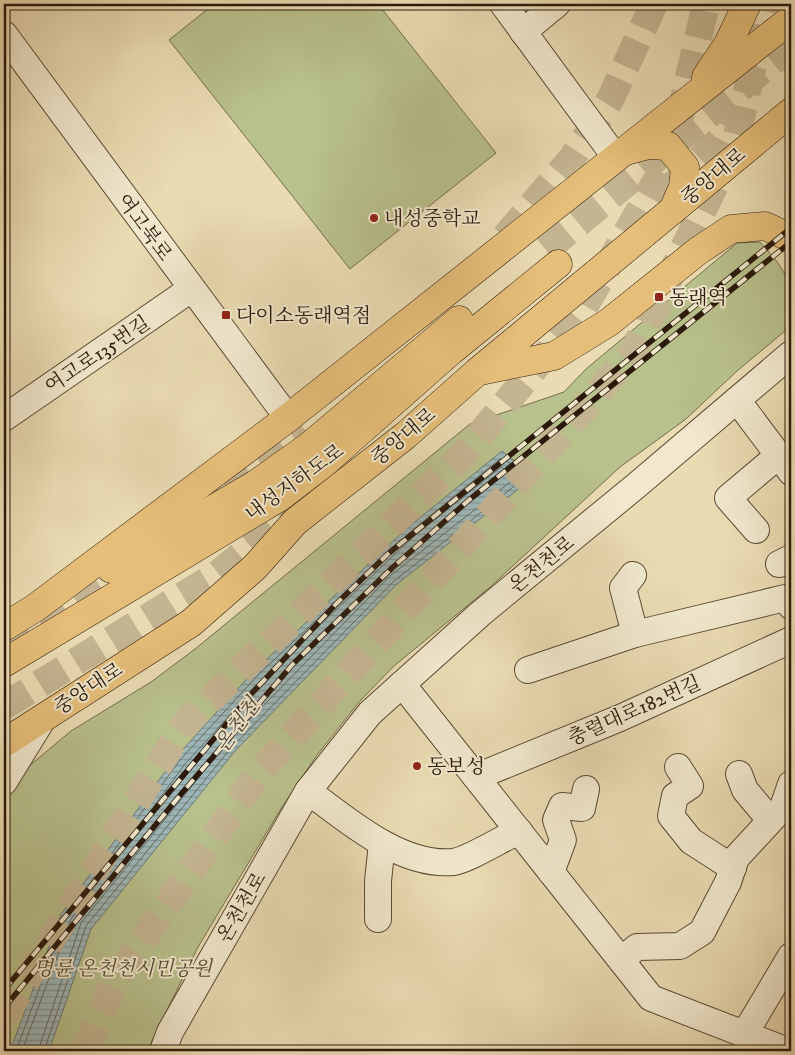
<svg xmlns="http://www.w3.org/2000/svg" width="795" height="1055" viewBox="0 0 795 1055" font-family="'IM FELL DW Pica','Noto Serif KR',serif">
	<defs>
		<pattern id="water-rules" width="6" height="5" patternUnits="userSpaceOnUse" patternTransform="scale(1.25)"><rect width="6" height="5" fill="#9eb8b9"/><path d="M0 2.5h6" fill="none" stroke="#819595"/></pattern>
	</defs>
	<rect width="100%" height="100%" fill="#eadbb2"/>
	<filter id="stains"><feTurbulence type="fractalNoise" baseFrequency=".004" numOctaves="4"/><feColorMatrix values="0 0 0 0 .2 0 0 0 0 .09 0 0 0 0 .02 0 0 0 .5 -.17"/></filter>
	<radialGradient id="worn" r=".72"><stop offset=".6" stop-color="#630" stop-opacity="0"/><stop offset="1" stop-color="#630" stop-opacity=".3"/></radialGradient>
	<!-- park -->
	<g fill="#b8c08c" stroke="#726d4c">
		<path d="M214 4H378L496 153 350 269 169 40Z"/>
		<path d="M760 242C791 276 791 281 791 326L737 371 686 419 620 467 489 588 394 666 360 701 317 755 282 807 198 947 147 1051H4V801L16 777 71 731 151 682 195 649 470 424 564 392 586 369 737 243Z"/>
	</g>
	<!-- water -->
	<path fill="url(#water-rules)" stroke="#707974" d="M502 451 522 467 530 480 397 584 235 751 91 929 49 1051H10L61 914 176 757 254 671 406 529Z"/>
	<g fill="none" stroke-linecap="round" stroke-linejoin="round">
		<!-- shore -->
		<g stroke="#646962" stroke-width="1">
			<path d="M16 1051 66 916 180 760 258 675 409 533 500 459C509 460 521 471 522 480L394 581 231 748 86 926 44 1051"/>
			<path d="M22 1051 71 919 185 764 263 679 413 537 501 467 513 474 514 479 390 576 226 744 81 923 38 1051"/>
		</g>
		<!-- major-tunnel -->
		<path stroke="#c4b491" stroke-width="28" stroke-dasharray="28 14" stroke-linecap="butt" d="M546 250 791 46"/>
		<!-- highway-tunnel -->
		<g stroke="#c4b491" stroke-width="28" stroke-dasharray="28 14" stroke-linecap="butt">
			<path d="M670 188 719 141 731 117"/>
			<path d="M505 237 573 157 610 100 654 4"/>
			<path d="M192 512 300 424"/>
			<path d="M4 644 130 556"/>
			<path d="M4 706 218 574 289 516"/>
			<path d="M4 1017 183 726 462 456 582 311 671 155 706 4"/>
			<path d="M85 1051 114 982 257 776 632 354 735 144 767 4"/>
		</g>
		<!-- minor casing -->
		<g stroke="#5b4a36" stroke-width="28">
			<g id="minor">
				<path d="M503 4 616 158"/>
				<path d="M523 32 557 4"/>
				<path d="M4 34 288 418"/>
				<path d="M737 400 791 472"/>
				<path d="M4 418 191 289"/>
				<path d="M756 530 728 498 779 455"/>
				<path d="M779 564 791 558"/>
				<path d="M633 575 623 588 635 634"/>
				<path d="M528 670 635 634 785 598 791 606"/>
				<path d="M402 684 651 998 788 1051"/>
				<path d="M678 767 690 786 675 796 671 816 691 841 733 868"/>
				<path d="M739 774 745 790 770 820"/>
				<path d="M476 777 620 718 791 640"/>
				<path d="M4 782 44 717"/>
				<path d="M308 791C347 820 401 867 453 862 468 860 503 838 519 831"/>
				<path d="M551 872 563 840 556 820 562 806 582 808 586 789"/>
				<path d="M378 919V881L382 843"/>
				<path d="M621 960 637 947 680 946 702 932 728 882 736 858 783 807 791 784"/>
				<path d="M744 1035 791 956"/>
				<path d="M163 1051 170 1032 308 791 370 713 480 614 637 485 791 354"/>
			</g>
		</g>
		<!-- major casing -->
		<g stroke="#2b1a0c" stroke-width="29">
			<g id="major">
				<path d="M706 77 728 44 747 4"/>
				<path d="M626 151 648 145 668 146 685 167 683 187 673 210"/>
				<path d="M480 371 554 356 608 323 698 251 731 229 765 226 791 238"/>
				<path d="M111 569 256 484 308 447 459 320"/>
				<path d="M4 627 35 608 288 418 791 19"/>
				<path d="M4 663 280 497 323 464 451 351 558 264"/>
				<path d="M4 743 191 623 255 567 295 522 406 435 477 372 791 112"/>
			</g>
		</g>
		<!-- minor -->
		<use href="#minor" stroke="#f1e8cd" stroke-width="26"/>
		<!-- major -->
		<use href="#major" stroke="#e5be79" stroke-width="28"/>
		<!-- rail casing -->
		<g stroke="#2b1a0c" stroke-width="5.5">
			<g id="rail">
				<path d="M4 990 253 692 336 604 389 553 791 228"/>
				<path d="M4 1008 182 793 293 664 392 568 469 500 791 242"/>
			</g>
		</g>
		<!-- rail -->
		<use href="#rail" stroke="#f1e8cd" stroke-width="4" stroke-dasharray="11" stroke-linecap="butt"/>
	</g>
	<!-- markers -->
	<g fill="#8f2418" stroke="#f1e8cd" stroke-width="2">
		<circle cx="374" cy="218" r="5"/>
		<rect x="654" y="292" width="10" height="10" rx="2.5"/>
		<rect x="221" y="310" width="10" height="10" rx="2.5"/>
		<circle cx="417" cy="766" r="5"/>
	</g>
	<g text-anchor="middle" stroke-width="4" stroke-linejoin="round" paint-order="stroke">
		<!-- street labels -->
		<g font-size="20" fill="#2b1a0c" stroke="#f1e8cd">
			<text transform="translate(713 176) rotate(-40)" y="7">중앙대로</text>
			<text transform="translate(145 227) rotate(54)" y="7">여고북로</text>
			<text transform="translate(97 354) rotate(-34)" y="7">여고로135번길</text>
			<text transform="translate(403 436) rotate(-40)" y="7">중앙대로</text>
			<text transform="translate(294 482) rotate(-36)" y="7">내성지하도로</text>
			<text transform="translate(541 564) rotate(-39)" y="7">온천천로</text>
			<text transform="translate(88 688) rotate(-33)" y="7">중앙대로</text>
			<text transform="translate(634 710) rotate(-24)" y="7">충렬대로182번길</text>
			<text transform="translate(241 907) rotate(-60)" y="7">온천천로</text>
		</g>
		<!-- poi labels -->
		<g font-size="20" fill="#2b1a0c" stroke="#f1e8cd" text-anchor="start">
			<text x="384" y="225">내성중학교</text>
			<text x="669" y="304">동래역</text>
			<text x="236" y="322">다이소동래역점</text>
			<text x="427" y="773">동보성</text>
		</g>
		<!-- park labels -->
		<g font-size="20" font-style="italic" fill="#554c32" stroke="#f1e8cd">
			<text x="123" y="975">명륜 온천천시민공원</text>
		</g>
		<!-- water labels -->
		<g font-size="21" font-style="italic" fill="#4e4940" stroke="#f1e8cd">
			<text transform="translate(237 725) rotate(-54)" y="7">온천천</text>
		</g>
	</g>
	<!-- margin -->
	<rect width="795" height="1055" fill="none" stroke="#eadbb2" stroke-width="20"/>
	<rect x="5" y="5" width="785" height="1045" fill="none" stroke="#2b1a0c" stroke-width="2.5"/>
	<rect x="10" y="10" width="775" height="1035" fill="none" stroke="#2b1a0c"/>
	<rect width="100%" height="100%" filter="url(#stains)"/>
	<rect width="100%" height="100%" fill="url(#worn)"/>
</svg>
